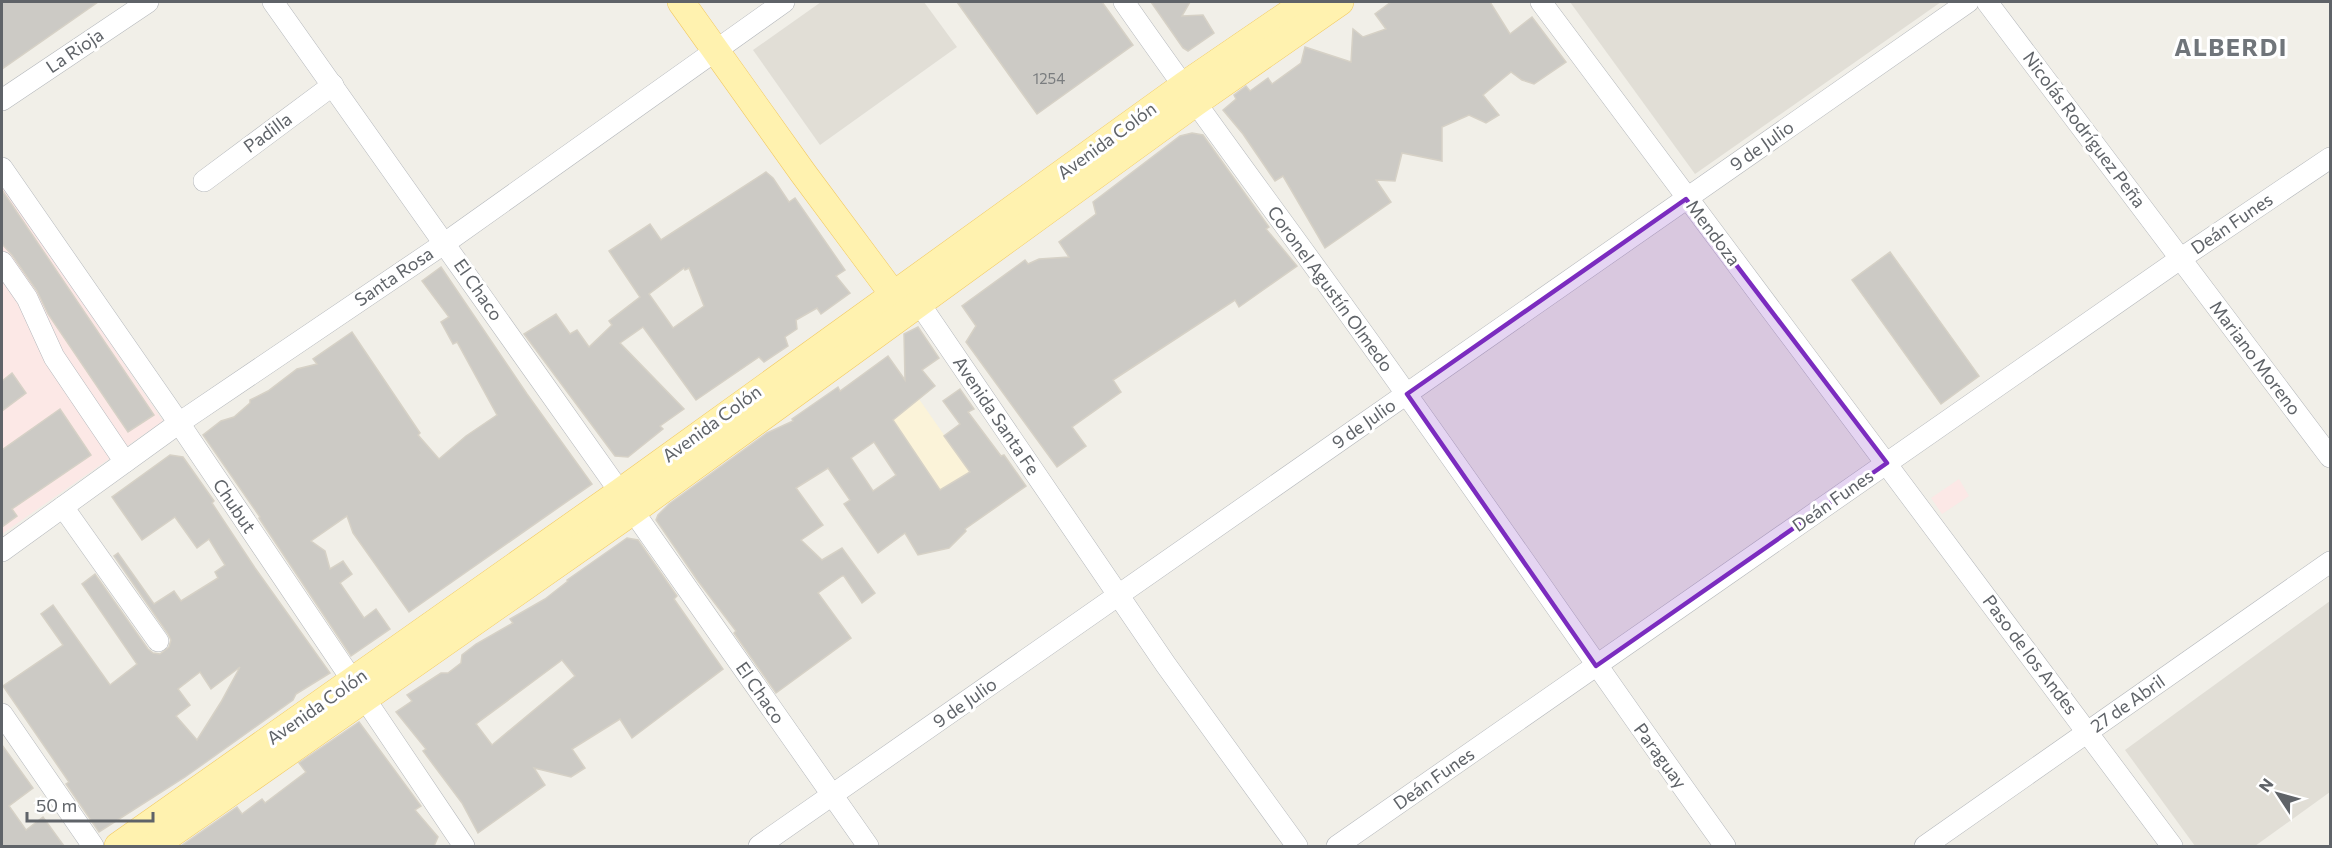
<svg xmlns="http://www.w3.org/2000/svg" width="2332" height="848" viewBox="0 0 2332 848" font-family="Commissioner,sans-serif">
	<rect width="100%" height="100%" fill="#f1efe8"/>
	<!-- education -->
	<g fill="#e1ded6">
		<path d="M821 2H924L957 47 820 145 753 50Z"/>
		<path d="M1570 2H1941L1695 174Z"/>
		<path d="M2330 601V792L2255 846H2195L2125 750Z"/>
	</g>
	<!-- medical -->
	<g fill="#fce8e6">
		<path d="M2 184 163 421 2 534Z"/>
		<path d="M1959 479 1969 496 1942 514 1931 498Z"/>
	</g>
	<!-- sand -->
	<path fill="#fbf3d9" d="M919 399 972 475 963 476 940 490 893 420Z"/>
	<!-- building -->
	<g fill="#cccac5" stroke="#d6d1c6" stroke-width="1.5" fill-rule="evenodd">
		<path d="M2 2H98L2 69Z"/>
		<path d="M957 2H1102L1133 45 1037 114Z"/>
		<path d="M1151 2H1190L1182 16 1203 15 1214 33 1188 51 1183 48Z"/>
		<path d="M1391 2H1490L1510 34 1532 17 1566 62 1534 84 1522 80 1511 72 1483 95 1499 115 1486 123 1469 115 1442 127V161L1402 153 1395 181 1376 180 1391 202 1325 248 1283 176 1275 181 1243 134 1223 110 1236 99 1234 95 1246 86 1250 91 1268 78 1272 84 1301 63 1305 47 1351 62 1353 29 1363 37 1386 29 1375 14Z"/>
		<path d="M1192 133 1203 135 1269 227 1266 229 1297 266 1239 307 1235 300 1113 380 1121 392 1072 427 1086 446 1057 467 966 342 976 326 962 306 1025 260 1028 264 1039 259 1069 257 1059 242 1096 214 1093 202 1180 136Z"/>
		<path d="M766 172 773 178 789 202 795 198 845 270 836 276 850 293 821 314 817 308 796 320 797 329 785 337 788 346 764 362 759 357 696 400 643 327 620 343 684 409 660 426 663 429 628 457 615 456 524 334 556 314 570 334 577 330 589 347 612 325 609 321 640 297 609 251 650 224 661 240ZM684 268 685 270 689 268 704 306 673 328 649 294Z"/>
		<path d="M2 190 154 415 128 432 48 314 37 291 12 255 2 244Z"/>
		<path d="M1890 252 1979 376 1941 404 1852 280Z"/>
		<path d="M441 267 527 394 592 484 409 612 353 533 347 516 311 541 325 551 330 569 343 561 352 574 340 583 364 618 376 609 390 629 351 656 259 518 260 517 203 435 221 421 234 417 250 403V400L268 391 297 369 317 364 313 359 352 332 420 433 418 435 439 459 466 436 497 415 457 342 453 344 441 322 449 317 422 281Z"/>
		<path d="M918 327 939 358 922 370 935 386 893 420 940 490 970 472 944 436 960 424 943 401 960 389 974 409 968 412 1001 456 1004 455 1026 486 965 529 966 531 949 548 918 555 905 533 878 553 844 504 850 500 828 468 796 488 823 525 801 540 822 560 842 548 875 593 862 603 844 576H842L818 593 851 638 776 693 734 633 736 631 698 581 656 520 658 515 669 504 767 433 793 421 792 419 838 387 840 391 888 356 905 380 904 334ZM874 442 896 475 873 491 851 458Z"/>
		<path d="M12 373 26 393 2 411V381Z"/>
		<path d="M60 409 91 455 12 509 17 516 2 527V450Z"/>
		<path d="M170 455 183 457 214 501 212 503 255 568 330 673 296 694 293 700 185 777 99 832 66 784 69 782 3 686 63 645 41 614 53 605 110 685 137 664 82 584 95 574 148 649 153 653 160 654 169 647 171 640 168 634 114 556 118 553 154 604 174 591 181 601 218 578 215 572 225 565 209 539 197 548 175 517 142 540 112 497ZM240 667 221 702 197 740 176 716 190 705 178 689 200 672 211 689Z"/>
		<path d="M627 538 638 540 677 596 674 599 723 669 632 738 620 719 572 749 585 768 571 777 534 768 545 785 478 833 462 803 423 751 426 749 396 712 412 701 407 695 441 673H448L461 663 462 655 476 644 513 623 510 619 545 599 568 581 567 580ZM562 660 575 676 492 745 476 724Z"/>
		<path d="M359 722 421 806 415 810 438 837 434 846H181L237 807 242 814 262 799 265 803 306 772 299 763Z"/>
		<path d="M2 745 33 788 9 806 26 830 43 817 64 846H2Z"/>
	</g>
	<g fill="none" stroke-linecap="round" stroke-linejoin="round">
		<!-- minor casing -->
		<g stroke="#b5b8bc" stroke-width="22">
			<g id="minor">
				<path d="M273 2 620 492"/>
				<path d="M1124 2C1216 134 1314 263 1407 395 1514 545 1618 697 1725 846"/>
				<path d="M1541 2 2172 846"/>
				<path d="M1987 2 2330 457"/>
				<path d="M2 100 148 2"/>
				<path d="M2 168 179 423 464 846"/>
				<path d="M204 181 333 85"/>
				<path d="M2 262 27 298 54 357 125 462"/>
				<path d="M919 303 1166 665 1297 846"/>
				<path d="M63 507 158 641"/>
				<path d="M633 511 868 846"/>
				<path d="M2 551 179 423 445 243 784 2"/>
				<path d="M2 714 93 846"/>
				<path d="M759 846 1968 2"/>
				<path d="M1337 846 2180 259 2330 158"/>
				<path d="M1925 846 2330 562"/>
			</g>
		</g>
		<!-- major casing -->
		<g stroke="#f2c960" stroke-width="28">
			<g id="major">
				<path d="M681 2 803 173 893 294 910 300"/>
				<path d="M118 846 620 492 1183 86 1306 2"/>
				<path d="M154 846 633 511 1195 103 1340 2"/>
			</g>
		</g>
		<!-- minor -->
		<use href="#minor" stroke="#fff" stroke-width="21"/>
		<!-- major -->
		<use href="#major" stroke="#fff2af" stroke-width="27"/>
	</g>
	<!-- marked area -->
	<path fill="#7b2cbf" fill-opacity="0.2" stroke="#7b2cbf" stroke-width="4.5" stroke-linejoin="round" d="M1686 199 1887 463 1596 666 1407 394Z"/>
	<g text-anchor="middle" stroke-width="6" stroke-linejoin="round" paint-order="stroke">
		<!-- number labels -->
		<g font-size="15" fill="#7a7d7f">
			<text x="1049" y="84">1254</text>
		</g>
		<!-- street labels -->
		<g font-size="18" fill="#5f6368" stroke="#fff">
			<text transform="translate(75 51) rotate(-34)" y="6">La Rioja</text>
			<text transform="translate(2084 130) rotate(53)" y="6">Nicolás Rodríguez Peña</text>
			<text transform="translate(268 133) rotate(-36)" y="6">Padilla</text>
			<text transform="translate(1107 141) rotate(-36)" y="6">Avenida Colón</text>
			<text transform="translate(1762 146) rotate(-35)" y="6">9 de Julio</text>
			<text transform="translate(2232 224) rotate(-34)" y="6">Deán Funes</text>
			<text transform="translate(1713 233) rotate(53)" y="6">Mendoza</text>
			<text transform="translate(394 277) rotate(-34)" y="6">Santa Rosa</text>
			<text transform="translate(1330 289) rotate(54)" y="6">Coronel Agustín Olmedo</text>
			<text transform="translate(478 290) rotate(55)" y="6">El Chaco</text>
			<text transform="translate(2255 358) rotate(53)" y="6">Mariano Moreno</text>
			<text transform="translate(996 416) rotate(56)" y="6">Avenida Santa Fe</text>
			<text transform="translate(712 424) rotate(-36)" y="6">Avenida Colón</text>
			<text transform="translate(1364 424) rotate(-35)" y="6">9 de Julio</text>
			<text transform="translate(1833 501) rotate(-35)" y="6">Deán Funes</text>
			<text transform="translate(234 506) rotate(56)" y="6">Chubut</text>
			<text transform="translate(2030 655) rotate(53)" y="6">Paso de los Andes</text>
			<text transform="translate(760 693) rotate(55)" y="6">El Chaco</text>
			<text transform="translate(965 703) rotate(-35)" y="6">9 de Julio</text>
			<text transform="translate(2128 704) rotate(-35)" y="6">27 de Abril</text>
			<text transform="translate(317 707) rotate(-35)" y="6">Avenida Colón</text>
			<text transform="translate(1660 756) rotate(54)" y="6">Paraguay</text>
			<text transform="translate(1434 779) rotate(-35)" y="6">Deán Funes</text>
		</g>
		<!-- district labels -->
		<g font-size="24" font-weight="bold" letter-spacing="1.5" fill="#70757a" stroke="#fff">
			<text x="2231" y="56">ALBERDI</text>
		</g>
	</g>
	<!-- border -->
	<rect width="2332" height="848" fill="none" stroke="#5f6368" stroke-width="6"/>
	<!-- north arrow -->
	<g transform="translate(2278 794) rotate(306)" stroke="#ffffff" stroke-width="4.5" paint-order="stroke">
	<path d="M0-4.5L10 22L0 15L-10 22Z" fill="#5f6368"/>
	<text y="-9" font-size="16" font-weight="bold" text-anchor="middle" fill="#5f6368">N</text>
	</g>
	<!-- scale -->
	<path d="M27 812v9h126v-9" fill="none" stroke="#5f6368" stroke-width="3"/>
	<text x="36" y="812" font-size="18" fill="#5f6368" stroke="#ffffff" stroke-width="4.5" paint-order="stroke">50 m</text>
</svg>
